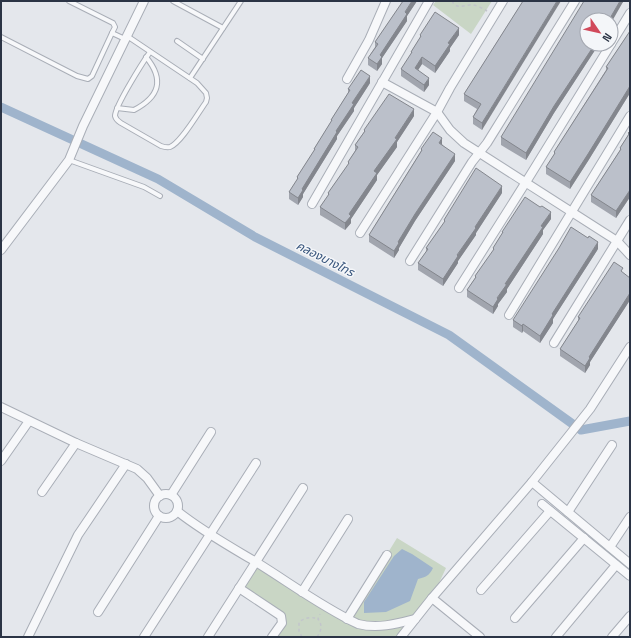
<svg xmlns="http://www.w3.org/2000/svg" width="631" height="638" viewBox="0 0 631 638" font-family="'Space Grotesk','Noto Sans Thai',sans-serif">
	<rect width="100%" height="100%" fill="#e4e7ec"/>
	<!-- green -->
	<g fill="#c9d6c5">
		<path d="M436 1H492L471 34 433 5Z"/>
		<path d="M397 538 446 568 432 598 401 637H271L283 618 236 592 256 562 347 619Z"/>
	</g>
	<!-- water -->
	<path fill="#9fb4cc" d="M402 549 412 554 433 568C429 576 426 577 418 579L410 601 386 612 364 613V602L394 556Z"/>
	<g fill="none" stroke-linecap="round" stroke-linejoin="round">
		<!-- canal -->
		<path stroke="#9fb4cc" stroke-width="9" d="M1 107 158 179 255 237 449 335 581 430 630 421"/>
		<!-- service casing -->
		<g stroke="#a9aeb7" stroke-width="6">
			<g id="service">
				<path d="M69 1 113 23 115 27 112 33"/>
				<path d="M173 1 223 28"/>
				<path d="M127 36 197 83 206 93 207 98 206 102C198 113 181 143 170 147 167 148 164 147 161 146L121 123C118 121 116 120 115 116 115 106 143 62 150 52"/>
				<path d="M1 37 77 76 88 79 92 76 112 33 125 39"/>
				<path d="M177 41 203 59"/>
				<path d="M190 78 241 1"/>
				<path d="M117 108 134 110C159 97 165 80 146 57"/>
				<path d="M69 160 144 187 160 196"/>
			</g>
		</g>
		<!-- minor casing -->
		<g stroke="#a9aeb7" stroke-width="10">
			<g id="minor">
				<path d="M611 44 630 13"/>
				<path d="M347 79 369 40 386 1"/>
				<path d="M382 82 437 112 450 130 464 143 617 241 630 255"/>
				<path d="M312 204 429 1"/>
				<path d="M360 233 437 112 450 88 503 1"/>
				<path d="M1 250 69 160 83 126 144 1"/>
				<path d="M410 261 472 162 487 143 575 1"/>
				<path d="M459 288 531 174 611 44"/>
				<path d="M509 315 630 116"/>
				<path d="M554 343 630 220"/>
				<path d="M1 407 76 443 137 469 147 478 160 496"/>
				<path d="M1 461 29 421"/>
				<path d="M532 482 630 564"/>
				<path d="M42 492 76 443"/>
				<circle cx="166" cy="506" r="12"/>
				<path d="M171 495 211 432"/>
				<path d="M542 504 630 576"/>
				<path d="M177 511C202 531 229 546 256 562 290 583 322 607 358 624 378 629 396 624 415 619"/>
				<path d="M568 512 612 445"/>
				<path d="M610 547 630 517"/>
				<path d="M239 588 281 616 282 623 272 637"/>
				<path d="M481 590 550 511"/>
				<path d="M302 592 348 519"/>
				<path d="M432 598 480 637"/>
				<path d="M98 612 159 516"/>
				<path d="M515 618 584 538"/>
				<path d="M347 619 387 555"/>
				<path d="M28 637 78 535 126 464"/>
				<path d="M144 637 256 463"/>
				<path d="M208 637 303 488"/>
				<path d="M401 637 432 598 532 482 590 409 630 347"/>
				<path d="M556 637 616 565"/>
				<path d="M612 637 630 616"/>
			</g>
		</g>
		<!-- path -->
		<g stroke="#c2c5cb" stroke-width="1.5" stroke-dasharray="3 3" stroke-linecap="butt">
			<path d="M452 1C456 9 462 6 469 5 475 4 482 8 487 11"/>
			<path d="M302 637 299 631V622C305 618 310 616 318 619"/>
			<path d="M317 637C321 631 323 626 318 619L320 614"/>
		</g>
		<!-- service -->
		<use href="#service" stroke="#f7f8fa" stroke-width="4"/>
		<!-- minor -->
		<use href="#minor" stroke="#f7f8fa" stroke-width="8"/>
	</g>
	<!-- wall -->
	<g fill="#a1a5ae">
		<path d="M402 1H417L407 16V21L382 58V64L377 71 368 65V58L375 47V42L402 3Z"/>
		<path d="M523 1 482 130 473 124V117L477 109 464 101V94Z"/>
		<path d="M623 1V2L587 44H599L554 113 526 160 501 145V137Z"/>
		<path d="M630 31V93L588 161 570 189 546 174V167L554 155V152L606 70V67Z"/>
		<path d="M420 35H459L450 48V51L435 73 422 64 418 70 429 85 424 92 401 76V69L411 55V52L420 38Z"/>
		<path d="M370 83 354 108V111L337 136V139L303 194V197L298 205 289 199V192L297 180V177L314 151V149L331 122V120L348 93V89Z"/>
		<path d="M414 116 397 142V147L377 175V180L351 219V223L345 230 320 215V207L328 196V193L348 165V162L355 151V145L364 132V130Z"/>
		<path d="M630 131V197L616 218 591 202V195L620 150V148L628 135V133Z"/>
		<path d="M442 144 455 161 415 221 399 248V250L394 258 369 242V235L421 151V149Z"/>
		<path d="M502 193 476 233V235L458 261V263L443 286 418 270V263L426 252V248L444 223V220Z"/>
		<path d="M551 219 543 230V234L507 289V292L498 304V306L493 314 467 297V290L475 278V276L493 251V248L502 234V232Z"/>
		<path d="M598 249 553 319V323L540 343 523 331 522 333 513 327V320Z"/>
		<path d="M623 273 630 278V300L590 362V365L585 373 560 356V349L578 321V317Z"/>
	</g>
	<!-- shaded-wall -->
	<g fill="#83868d">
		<path d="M412 1H417L407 16V21L382 58V64L377 71V64L380 55Z"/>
		<path d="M557 1H561L482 130V123Z"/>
		<path d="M620 1H623V2L611 23V20H609Z"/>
		<path d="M459 28V35L450 48V51L435 73V66L448 43Z"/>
		<path d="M595 44H599L554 113 526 160V153L554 106Z"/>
		<path d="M422 57V64L415 75V68Z"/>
		<path d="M370 76V83L354 108V111L337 136V139L303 194V197L298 205V198L302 189 352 103Z"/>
		<path d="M429 78V85L424 92V85Z"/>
		<path d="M630 86V93L588 161 570 189V182Z"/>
		<path d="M414 109V116L397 142V147L377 175V180L351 219V223L345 230V223L349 214 374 171Z"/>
		<path d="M442 138V145L439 143Z"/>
		<path d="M455 154V161L415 221 399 248V250L394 258V251L398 242 415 214Z"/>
		<path d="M502 186V193L476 233V235L458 261V263L443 286V279L475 227Z"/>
		<path d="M630 190V197L616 218V211Z"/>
		<path d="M551 212V219L543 230V234L507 289V292L498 304V306L493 314V307L505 284 541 226Z"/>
		<path d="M598 242V249L553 319V323L540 343V336L552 314Z"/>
		<path d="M630 293V300L590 362V365L585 373V366L589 357Z"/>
		<path d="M523 324V331L522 333V326Z"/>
	</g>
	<!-- building -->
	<g fill="#bbc0ca" stroke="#83868d">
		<path d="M403 1H412L405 12 407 14 380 55 382 57 377 64 368 58 378 44 375 42Z"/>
		<path d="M523 1H557L482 123 473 117 481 104 464 94Z"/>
		<path d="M584 1H620L609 20H587V44H595L554 106 526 153 501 137Z"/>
		<path d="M435 12 459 28 448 43 450 44 435 66 422 57 415 68 429 78 424 85 401 69 412 52H411L421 36 420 35Z"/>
		<path d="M630 31V86L588 154 570 182 546 167 555 153 554 152 608 68 606 67Z"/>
		<path d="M361 70 370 76 352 103 354 104 336 131 337 132 302 189 303 190 298 198 289 192 298 178 297 177 315 149H314L332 120H331L350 90 348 89Z"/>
		<path d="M389 94 414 109 395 138 397 139 374 171 377 173 349 214 351 216 345 223 320 207 329 194 328 193 349 163 348 162 358 147 355 145 365 131 364 130Z"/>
		<path d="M630 131V190L616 211 591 195 621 149 620 148 629 134 628 133Z"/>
		<path d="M433 132 442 138 439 143 455 154 415 214 398 242 399 243 394 251 369 235 422 150 421 149Z"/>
		<path d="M476 168 502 186 475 227 476 228 457 255 458 256 443 279 418 263 428 249 426 248 445 221 444 220Z"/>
		<path d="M525 197 540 207 542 206 551 212 541 226 543 227 505 284H507L497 298 498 299 493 307 467 290 476 277 475 276 494 249 493 248 503 232H502Z"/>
		<path d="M571 227 588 238 589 236 598 242 552 314 553 315 540 336 523 324 522 326 513 320 559 248Z"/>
		<path d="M614 262 623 268 621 271 630 278V293L589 357 590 358 585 366 560 349 580 318 578 317Z"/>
	</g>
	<g text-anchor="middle" stroke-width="3" stroke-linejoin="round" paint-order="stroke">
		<!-- water labels -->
		<g font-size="12" font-style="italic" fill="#34527a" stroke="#f4f6f9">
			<text transform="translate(325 259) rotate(27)" y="4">คลองบางไทร</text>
		</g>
	</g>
	<!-- border -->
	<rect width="631" height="638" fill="none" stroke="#2b3445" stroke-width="4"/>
	<!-- north arrow -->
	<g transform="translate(599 32) rotate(124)"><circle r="19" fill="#f4f6f9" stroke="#a4a8b1"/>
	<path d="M0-3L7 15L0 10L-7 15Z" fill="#d1495b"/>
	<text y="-6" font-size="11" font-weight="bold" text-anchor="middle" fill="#2b3445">N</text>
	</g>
</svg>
